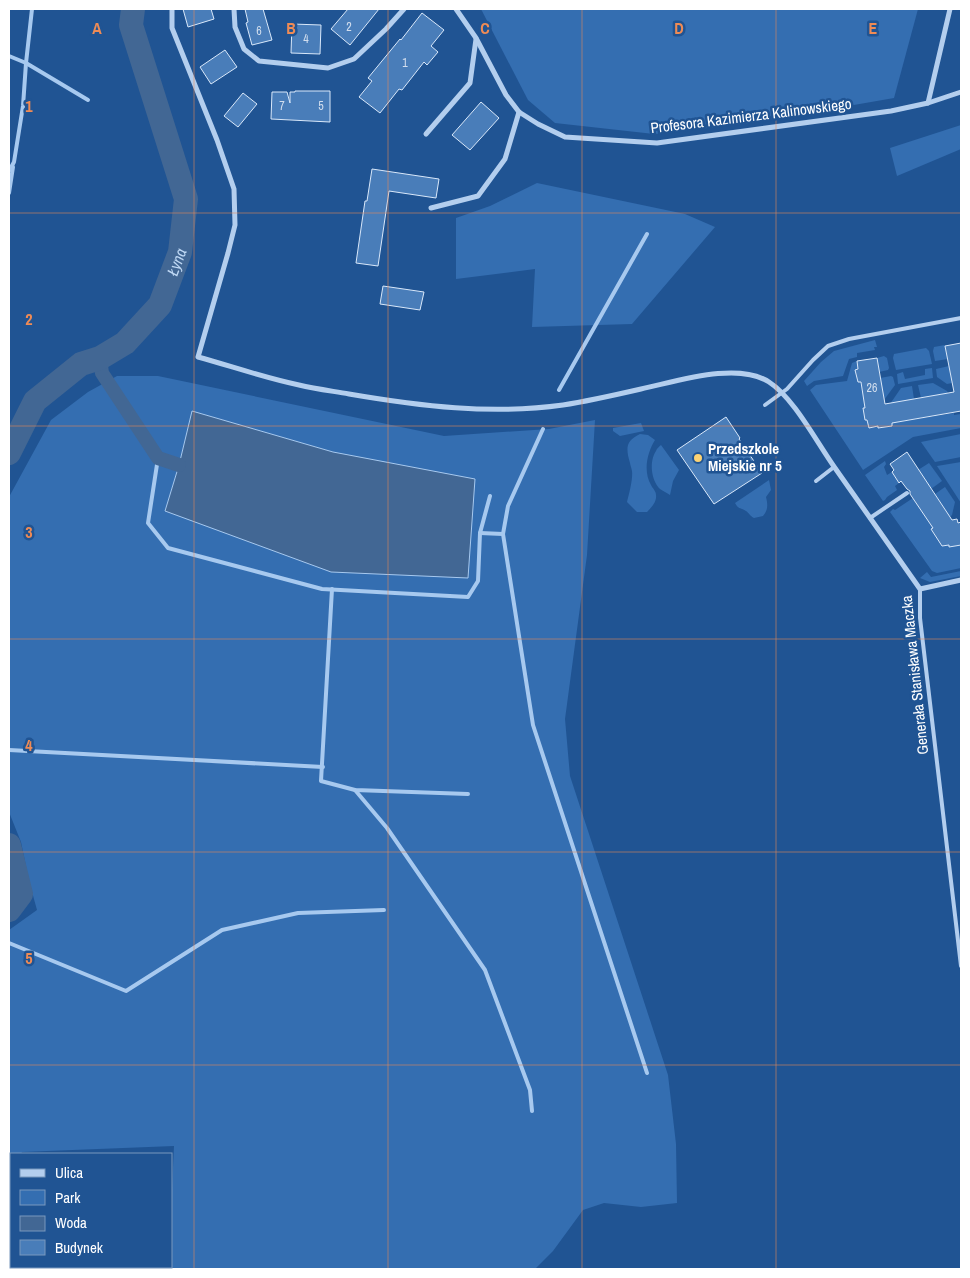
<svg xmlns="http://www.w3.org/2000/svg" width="970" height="1278" viewBox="0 0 970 1278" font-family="'Archivo Narrow',sans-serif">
	<rect width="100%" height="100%" fill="#205493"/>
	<!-- green -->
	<g fill="#346eb1" fill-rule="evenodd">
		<path d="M481 9H918L894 98 744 124 654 134 555 123 528 100Z"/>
		<path d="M961 125V149L897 176 890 148Z"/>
		<path d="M537 183 685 214 715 227 632 324 532 327 535 269 456 279V218L490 206Z"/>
		<path d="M875 340 877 347H874L875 350 857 353V357L849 359 843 376 814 381 807 386 804 381 821 362 834 351Z"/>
		<path d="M945 345 948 359 935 361 933 351 934 347Z"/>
		<path d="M926 348 929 351 932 364 896 370 893 358 894 354Z"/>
		<path d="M884 356 887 358 889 368 888 370 879 372 877 358Z"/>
		<path d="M857 361 858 369 856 370 858 382H861L865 408 863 409 865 420H867L869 428 878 426 879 428 892 426V423L954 413V415L961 414V428L913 437 863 470 810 390 816 385 847 381 852 363Z"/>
		<path d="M949 366 952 383 947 384 937 377 936 369Z"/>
		<path d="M932 368 933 378 898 384 897 374 903 372 905 379 925 375V369Z"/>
		<path d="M117 376H158L444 436 549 429 595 420 587 555 565 719 570 776 668 1075 676 1144 677 1203 641 1207 604 1203 583 1210 553 1251 535 1269H169V1267H171V1210L174 1146 22 1152 21 1154H11V1185L9 1193V930L37 910 29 881 21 842 9 812V497L51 420 88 392ZM192 411 333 452 165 511 179 465Z"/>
		<path d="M891 376 893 377 895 385 884 400 880 378Z"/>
		<path d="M933 383 947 391 948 393 921 398 918 385Z"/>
		<path d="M912 386 914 399 890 404 901 388Z"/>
		<path d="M641 423 644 431 620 436 613 431V428Z"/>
		<path d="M640 434 648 435 655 440C647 453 643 471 651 485 653 489 656 491 656 495 657 502 651 508 647 512H637L627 502C629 494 633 480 632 471 632 470 630 464 630 463 626 449 625 441 640 434Z"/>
		<path d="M961 434V457L935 462 921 442Z"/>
		<path d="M661 445 679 470 673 481 670 495C667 493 663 491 660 489 651 480 649 461 656 451 657 448 659 447 661 445Z"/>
		<path d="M885 461 886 464 884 467 887 475 892 472 899 483 895 486 897 490 887 497 885 500 883 501 865 475Z"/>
		<path d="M961 462V503L937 466Z"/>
		<path d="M929 463 942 481 931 489 918 470Z"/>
		<path d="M769 480 771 490 766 497C768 505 768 510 763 516L754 518C750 516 749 513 746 511 740 507 739 510 735 503Z"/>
		<path d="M945 487 955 502 952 515 950 517 935 494Z"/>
		<path d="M913 498 933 528 931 529 937 538 940 537 941 546 949 545V547L961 545V568L937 573 932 571 890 512 893 509 895 510Z"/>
		<path d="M961 571V576L930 582 920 578 927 572 931 577Z"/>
	</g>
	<!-- water -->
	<path fill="#426794" stroke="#a7c9ef" d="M192 411 333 452 475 479 468 578 331 572 165 511 179 465Z"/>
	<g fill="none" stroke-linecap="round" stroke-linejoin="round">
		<!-- stream -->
		<g stroke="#a7c9ef" stroke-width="4">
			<path d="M9 56 26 63 88 100"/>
			<path d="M9 171 14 162 23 106 26 63 32 9"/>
			<path d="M9 193 13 167"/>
			<path d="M559 390 647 234"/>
			<path d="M543 429 508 506 503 534 533 725 647 1073"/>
			<path d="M158 458 148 523 168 548 322 589 468 597 478 581 480 533 490 496"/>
			<path d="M480 533 503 534"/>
			<path d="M332 589 321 781 355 790 468 794"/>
			<path d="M9 750 323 767"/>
			<path d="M355 790 387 828 485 970 530 1090 532 1111"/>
			<path d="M9 943 126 991 222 930 298 913 384 910"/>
		</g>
		<!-- canal -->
		<path stroke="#426794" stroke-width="14" d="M100 358 102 373 158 458 179 465"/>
		<!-- river -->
		<g stroke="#426794" stroke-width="24">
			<path id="s1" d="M9 453 35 401 81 364 100 358 125 343 160 305 180 252 186 199 131 25 133 9"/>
			<path d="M9 845 21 894 9 910"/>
		</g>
	</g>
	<!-- building -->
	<g fill="#497db9" stroke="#d9e8fa">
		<path d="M183 9H211L214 19 188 27Z"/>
		<path d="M245 9H263L272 40 252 45 246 23 248 22Z"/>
		<path d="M348 9H379L350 45 331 29Z"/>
		<path d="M422 13 444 30 431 46 438 52 427 65 424 62 402 90 399 89 380 113 359 97 372 81 368 78 400 39 401 40Z"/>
		<path d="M292 24 321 25 320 54 291 53Z"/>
		<path d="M225 50 237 67 211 84 200 67Z"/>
		<path d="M295 91H330V122L271 119 272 92H287L290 103V92H295Z"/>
		<path d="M243 93 257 104 238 127 224 116Z"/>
		<path d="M481 102 499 118 470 150 452 135Z"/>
		<path d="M372 169 439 179 436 198 389 191 378 266 356 263 365 201H367Z"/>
		<path d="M383 286 424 292 420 310 380 304Z"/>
		<path d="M961 343V411L892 423V426L878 428V426L869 428 867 420H865L863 408H865L861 382H858L855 370 858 369 857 361 877 358 885 404 954 392 945 346Z"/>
		<path d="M726 417 740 438 739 439 762 473 714 504 677 450Z"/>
		<path d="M907 452 952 520 957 519 958 523 961 522V545L949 547V545L942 546 931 529 933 528 910 494V491L907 489 901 481 899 483 892 472 894 470 890 464Z"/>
	</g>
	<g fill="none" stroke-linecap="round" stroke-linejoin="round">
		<!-- service -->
		<g stroke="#b3ceee" stroke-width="4">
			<path d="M765 405 787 389 813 360 828 346 849 339 961 318"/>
			<path d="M816 481 834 467"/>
			<path d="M870 518 907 493"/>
			<path d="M920 589V618L961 966"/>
		</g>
		<!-- minor -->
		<g stroke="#b3ceee" stroke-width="5">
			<path d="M172 9V28L217 140 234 189 235 225 228 253 198 357C231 366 265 378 299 385 316 389 332 391 349 394 419 406 491 415 563 405 589 401 615 395 641 389 675 382 737 361 769 382 794 398 817 443 835 468 863 508 891 548 920 589L961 580"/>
			<path d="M234 9 235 27 244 49 259 61 328 68 354 59 386 29 404 9"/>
			<path d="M456 9 476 38 506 95 519 112 538 124 565 137 657 143 891 111 928 103 961 92"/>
			<path d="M928 103 950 9"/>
			<path d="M426 134 470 83 476 39"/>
			<path d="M431 208 478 196 505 159 519 112"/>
		</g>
	</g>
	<!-- grid -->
	<path fill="none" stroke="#ef8b55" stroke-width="1" stroke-opacity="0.55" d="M194 9V1269M388 9V1269M582 9V1269M776 9V1269M9 213H961M9 426H961M9 639H961M9 852H961M9 1065H961"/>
	<!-- markers -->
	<circle fill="#fbd274" stroke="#205493" stroke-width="2" cx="698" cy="458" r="5"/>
	<g text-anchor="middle" stroke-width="5" stroke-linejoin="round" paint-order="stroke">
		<!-- number labels -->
		<g font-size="12" fill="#d2deee">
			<text x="349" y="31">2</text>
			<text x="259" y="35">6</text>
			<text x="306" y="43">4</text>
			<text x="405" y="67">1</text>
			<text x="282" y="110">7</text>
			<text x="321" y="110">5</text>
			<text x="872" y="392">26</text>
		</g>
		<!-- street labels -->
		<g font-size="15" fill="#fff" stroke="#205493">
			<text transform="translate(751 116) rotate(-7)" y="5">Profesora Kazimierza Kalinowskiego</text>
			<text transform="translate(915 675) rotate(-96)" y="5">Generała Stanisława Maczka</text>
		</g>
		<!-- poi labels -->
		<g font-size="15" font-weight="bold" fill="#fff" stroke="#205493" text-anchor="start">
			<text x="708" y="454">Przedszkole<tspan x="708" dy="17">Miejskie nr 5</tspan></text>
		</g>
		<!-- water labels -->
		<g font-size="16" font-style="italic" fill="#bfd8f4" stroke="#205493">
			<text dy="6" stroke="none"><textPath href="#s1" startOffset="264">Łyna</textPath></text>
		</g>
	</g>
	<g font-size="16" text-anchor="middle" font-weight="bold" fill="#ef8b55" stroke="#205493" stroke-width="5" stroke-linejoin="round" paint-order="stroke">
		<text x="97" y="34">A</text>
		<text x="291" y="34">B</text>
		<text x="485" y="34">C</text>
		<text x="679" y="34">D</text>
		<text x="873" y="34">E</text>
		<text x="29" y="112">1</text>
		<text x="29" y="325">2</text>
		<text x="29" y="538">3</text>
		<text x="29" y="751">4</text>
		<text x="29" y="964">5</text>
	</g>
	<!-- border -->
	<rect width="970" height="1278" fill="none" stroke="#ffffff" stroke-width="20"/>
	<!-- legend -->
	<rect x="10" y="1153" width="162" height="115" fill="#205493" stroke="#7998be"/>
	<rect x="20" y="1169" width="25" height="8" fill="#b3ceee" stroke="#7998be"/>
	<text x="55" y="1178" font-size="15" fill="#ffffff">Ulica</text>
	<rect x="20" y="1190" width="25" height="15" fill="#346eb1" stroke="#7998be"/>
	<text x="55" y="1203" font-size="15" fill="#ffffff">Park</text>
	<rect x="20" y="1216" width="25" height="15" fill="#426794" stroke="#7998be"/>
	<text x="55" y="1228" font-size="15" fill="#ffffff">Woda</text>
	<rect x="20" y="1240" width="25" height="15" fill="#497db9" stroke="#7998be"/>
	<text x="55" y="1253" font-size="15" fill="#ffffff">Budynek</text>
</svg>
